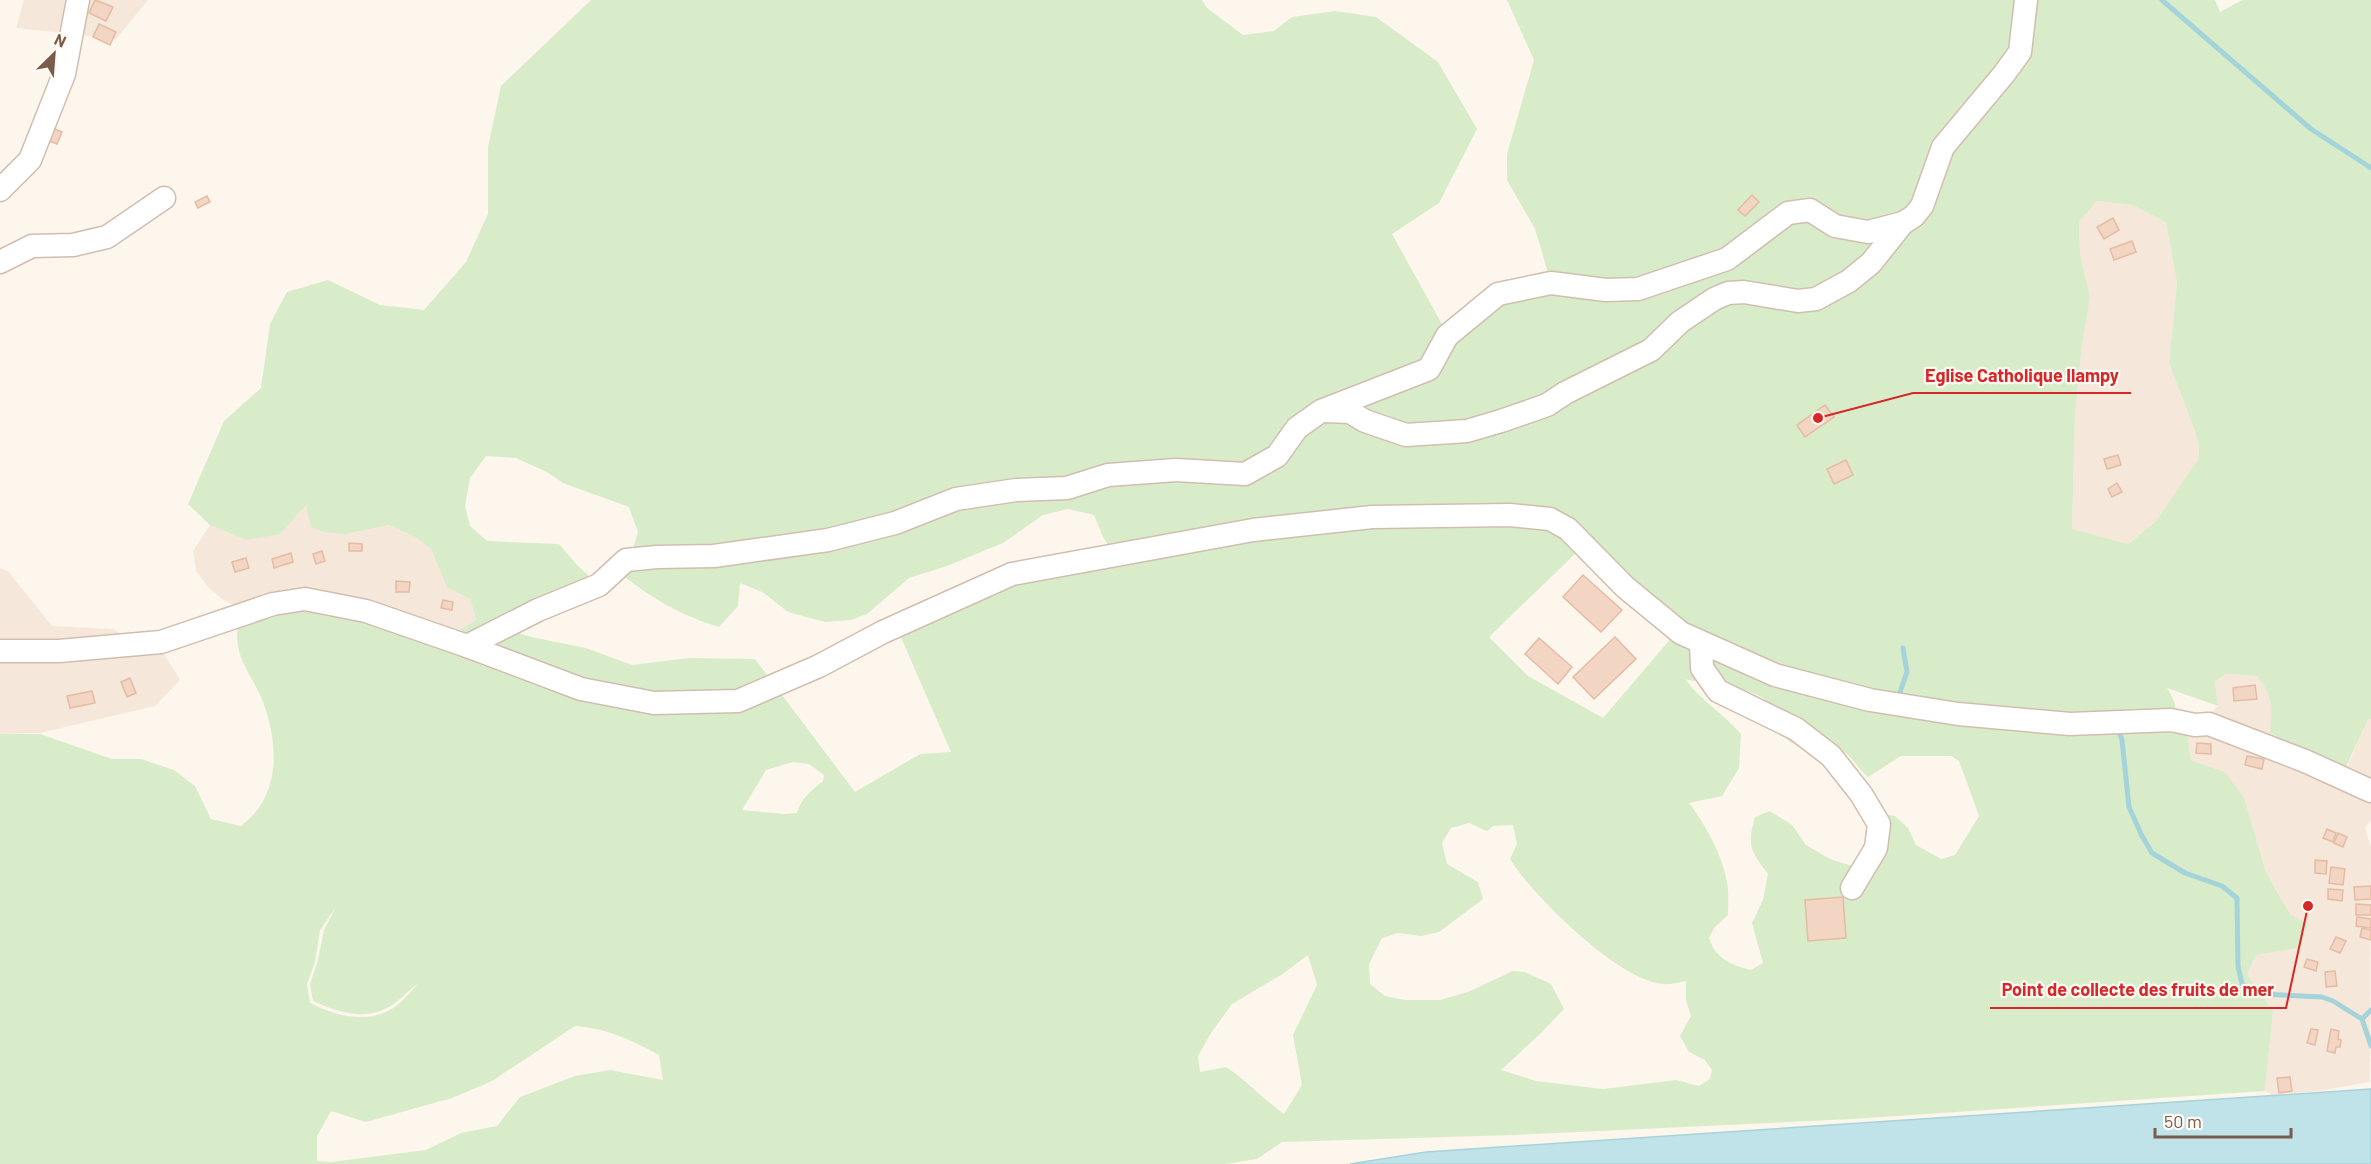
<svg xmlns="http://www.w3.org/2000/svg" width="2371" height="1164" viewBox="0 0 2371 1164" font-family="Barlow,sans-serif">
	<rect width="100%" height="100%" fill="#fdf6ec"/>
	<!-- residential -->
	<g fill="#f5e8da">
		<path d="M24 0H148L116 39 16 28Z"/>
		<path d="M2097 201 2132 205 2166 222 2177 283 2169 363 2198 440 2199 458 2156 521 2128 544 2072 530 2075 416 2082 345 2090 298 2080 254 2079 222Z"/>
		<path d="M306 505 346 534 389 525 415 537 431 549 447 586 470 599 476 620 447 639 248 612 222 599 208 587 196 571 193 551 210 525 245 540Z"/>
		<path d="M0 568 8 571 52 626 112 629 164 654 180 680 155 706 40 733 0 734Z"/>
		<path d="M2226 674 2257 676 2268 688 2272 714 2271 733 2346 769 2368 720 2371 719V820L2365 828 2371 848 2370 1082 2319 1091 2273 1095 2265 1091 2273 1011 2247 974 2256 955 2300 948 2291 915 2265 869 2243 798 2225 772 2191 760 2187 732 2218 706 2215 682Z"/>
	</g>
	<!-- green -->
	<path fill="#d8ecc9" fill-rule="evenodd" d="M591 0H1202L1207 8 1243 35 1274 31 1292 17 1335 11 1376 17 1438 62 1477 129 1439 203 1392 234 1448 335 1498 294 1551 283 1535 229 1507 180V154L1534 60 1507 0H2215L2220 12 2242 0H2371V719L2368 720 2345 769 2270 733C2272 709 2273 695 2257 676L2226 674 2215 682 2218 706 2167 688C2174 699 2179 708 2172 720L2195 725 2187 732 2191 760 2225 772 2244 798 2265 869 2278 893 2291 915 2308 924 2300 948 2256 955 2247 974 2273 1011 2265 1091 1852 1119 1514 1135 1282 1142 1257 1159 1225 1164H0V734H40L112 759H141L174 770 195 786 211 819 241 826C281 796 279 745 263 702 252 673 233 659 238 625L265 613 306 605 344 614 436 645 476 620 470 599 447 587 431 549 415 537 389 525 346 534 324 532 311 527 306 505 280 534 245 540 210 525 188 504 224 421 261 388 270 324 287 292 328 280 380 305 424 310 466 262 488 214V147L501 86ZM2097 201 2132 205 2166 222 2177 283 2169 363 2198 440 2199 458 2156 521 2128 544 2072 529 2075 416 2082 345 2090 298 2080 254 2079 222ZM486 456 516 458 547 472 563 483 629 507 638 532 625 577C654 600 683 616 719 627L738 606 740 583 764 593 788 612 825 622 851 620 867 614 909 578 947 566 1003 543 1043 515 1068 509 1094 515 1103 537 1115 555 1253 530 1372 517 1510 515 1550 519 1568 529 1625 587 1681 633 1700 642H1678L1673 636 1603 718 1528 676 1489 637 1575 554 1564 540 1543 530 1510 525 1348 528 1306 531 1171 551 1055 575 1045 567 1012 574 896 626 951 752 920 754 855 792 755 659 689 658 632 665 586 648 531 637 503 628 538 610 599 585 577 565 559 544 487 541 470 526 465 506 470 478ZM1685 679C1706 684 1747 687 1763 698 1770 703 1775 712 1782 718 1783 723 1780 729 1782 733 1786 745 1819 754 1831 756L1833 748C1852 751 1854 766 1868 777L1901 756H1951L1959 761 1979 816 1955 855 1941 859 1916 845 1908 828 1895 816 1883 814 1879 824 1876 848 1862 869 1830 859 1806 845 1792 825 1770 811 1755 817C1747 846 1750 850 1768 874L1763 900 1752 923 1763 963 1751 970C1731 965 1716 959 1709 938L1714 928 1728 915C1728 905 1729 893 1727 882 1722 854 1706 826 1689 803L1722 796 1739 768 1741 734C1724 714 1700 700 1685 679ZM793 762 809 764 824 775 823 781C813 789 800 799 797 813L784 814 742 810 766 770ZM1469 823 1487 831 1493 826 1513 825 1517 844 1510 859C1532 895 1620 982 1664 984 1671 985 1679 982 1686 981V1000L1691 1016 1680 1036 1689 1052 1705 1060 1712 1070 1710 1079 1699 1086 1676 1080 1603 1089 1536 1081 1501 1070 1541 1033 1564 1009 1551 984 1525 972 1513 971 1468 992 1440 1000H1405L1385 996 1370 984 1369 964 1382 938 1398 933 1422 936 1439 932 1483 899 1478 882 1447 864 1442 843 1451 828ZM336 907 324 930 318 960 310 984 313 1001C337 1012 364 1021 389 1007 400 1001 408 990 418 984 410 992 401 1004 390 1010 364 1024 334 1015 310 1003L307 984 315 962 320 930ZM1308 955 1317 985 1293 1035 1302 1085 1284 1114C1263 1099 1247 1081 1226 1067L1200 1072 1198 1056 1211 1033 1232 1004 1281 975ZM575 1026C606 1028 632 1040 659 1055L663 1080 610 1070 575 1076 520 1097 497 1126 461 1133 426 1150 331 1162 317 1161V1136L331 1111 366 1122 452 1098 492 1081Z"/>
	<!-- water -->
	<path fill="#bfe3e8" stroke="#a5d3da" stroke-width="1.5" d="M2371 1089V1164H1350L1426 1152Z"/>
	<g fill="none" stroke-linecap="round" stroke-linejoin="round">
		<!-- stream -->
		<g stroke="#a5d3da" stroke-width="5">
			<path d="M2162 0 2311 129 2371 168"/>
			<path d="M1898 698 1907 672 1903 648"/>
			<path d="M2118 728 2122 740 2129 807 2142 836 2152 853 2185 873 2222 886 2237 898 2238 966 2242 984 2260 994 2322 997 2333 1001 2362 1019 2371 1046"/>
			<path d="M2362 1019 2371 1010"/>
		</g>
	</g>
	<!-- building -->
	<g fill="#f3d5c3" stroke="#e6bba3" stroke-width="1.5">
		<path d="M95 0 113 7 106 21 89 13Z"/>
		<path d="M99 24 116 32 110 45 93 37Z"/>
		<path d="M45 125 62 132 57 144 40 137Z"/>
		<path d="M1752 195 1759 202 1745 216 1738 210Z"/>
		<path d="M207 196 210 202 198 208 195 202Z"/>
		<path d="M2113 218 2119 230 2104 239 2097 227Z"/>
		<path d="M2132 241 2136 252 2114 260 2110 249Z"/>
		<path d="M1825 405 1834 417 1805 437 1797 425Z"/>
		<path d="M2118 455 2121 465 2107 469 2104 459Z"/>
		<path d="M1846 460 1853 475 1834 484 1827 469Z"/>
		<path d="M2117 483 2122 492 2112 497 2108 489Z"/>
		<path d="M349 543 362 544V551H349Z"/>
		<path d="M322 551 325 561 316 564 313 554Z"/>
		<path d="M291 553 293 562 274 568 272 559Z"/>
		<path d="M246 558 249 568 235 572 232 562Z"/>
		<path d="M1583 575 1622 610 1601 632 1563 597Z"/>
		<path d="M396 581 410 582 409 592H396Z"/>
		<path d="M443 600 453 602 452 610 441 608Z"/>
		<path d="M1615 637 1636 659 1594 699 1573 677Z"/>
		<path d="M1539 638 1572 667 1558 684 1525 654Z"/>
		<path d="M130 678 136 693 127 697 121 682Z"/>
		<path d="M2255 685 2257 699 2234 701 2233 688Z"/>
		<path d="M92 691 95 703 70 708 67 696Z"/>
		<path d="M2197 743 2211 744V754L2196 753Z"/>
		<path d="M2247 756 2264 759 2262 769 2245 765Z"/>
		<path d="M2327 829 2336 833 2333 842 2323 838Z"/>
		<path d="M2338 833 2347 837 2343 847 2334 843Z"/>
		<path d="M2315 860 2327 861 2326 874 2315 873Z"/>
		<path d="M2331 867 2345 869 2343 885 2329 883Z"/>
		<path d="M2371 886V899L2355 900 2354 887Z"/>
		<path d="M2328 889 2343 890 2342 901 2328 899Z"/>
		<path d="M1843 897 1846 938 1808 941 1805 900Z"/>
		<path d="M2356 904 2371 905V915H2356Z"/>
		<path d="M2357 917 2371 919V928L2356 926Z"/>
		<path d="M2362 928 2371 930V940L2360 937Z"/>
		<path d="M2336 937 2346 941 2340 953 2330 949Z"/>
		<path d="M2307 959 2318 962 2316 971 2304 967Z"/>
		<path d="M2335 971 2337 986 2326 987 2325 972Z"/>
		<path d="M2311 1029 2318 1030 2315 1045 2307 1043Z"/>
		<path d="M2331 1029 2339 1031 2338 1039 2341 1040 2340 1047H2336L2335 1053 2327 1051Z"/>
		<path d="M2290 1077 2292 1091 2279 1093 2277 1078Z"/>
	</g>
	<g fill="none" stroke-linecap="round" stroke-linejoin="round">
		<!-- minor casing -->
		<g stroke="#d1beb0" stroke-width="25">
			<g id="minor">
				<path d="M0 190 30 160 64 74 78 0"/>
				<path d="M0 262 32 246 73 245 107 237 164 198"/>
				<path d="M1325 411 1350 412 1365 421 1406 435 1467 431 1501 421 1547 405 1565 393 1651 350 1680 322 1714 299 1728 293 1744 292 1798 301 1816 299 1849 281 1871 263 1903 223"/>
				<path d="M1701 643 1702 668 1718 691 1796 729 1831 756 1861 794 1879 824 1876 848 1852 888"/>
				<path d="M467 646 538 610 599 585 626 560 657 557 714 556 828 540 895 523 956 499 1016 490 1067 488 1108 475 1176 470 1245 474 1277 456 1297 428 1321 411 1429 369 1447 336 1498 294 1551 283 1606 290 1638 289 1727 259 1788 213 1810 210 1835 226 1868 232 1903 223 1914 216 1922 206 1943 147 2004 74 2020 52 2026 0"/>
				<path d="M0 651H59L161 642 273 604 305 599 366 611 467 646 581 689 654 703 738 701 819 666 883 632 1012 574 1253 530 1372 517 1510 515 1550 519 1568 529 1625 587 1681 633 1775 675 1870 700 1958 714 2070 724 2171 720 2195 725 2209 724 2305 761 2371 791"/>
			</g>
		</g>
		<!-- minor -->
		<use href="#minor" stroke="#fff" stroke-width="22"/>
	</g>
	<!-- callouts -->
	<path fill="none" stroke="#d62828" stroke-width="2" d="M1818 418L1913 393H2131M2308 906L2286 1008H1990"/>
	<g fill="#d62828" stroke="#fffaf3" stroke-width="2">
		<circle cx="1818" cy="418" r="6"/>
		<circle cx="2308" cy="906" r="6"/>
	</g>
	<g font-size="18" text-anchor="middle" font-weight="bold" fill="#d62828" stroke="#fffaf3" stroke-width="4.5" stroke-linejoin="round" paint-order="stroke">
		<text x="2022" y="382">Eglise Catholique Ilampy</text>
		<text x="2138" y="996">Point de collecte des fruits de mer</text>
	</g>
	<!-- north arrow -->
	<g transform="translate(54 54) rotate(25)" stroke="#fffaf3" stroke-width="4.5" paint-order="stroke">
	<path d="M0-4.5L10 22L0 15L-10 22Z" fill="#7a5c4d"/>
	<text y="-9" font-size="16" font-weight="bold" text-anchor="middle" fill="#7a5c4d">N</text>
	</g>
	<!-- scale -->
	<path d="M2155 1128v9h136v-9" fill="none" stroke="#7a5c4d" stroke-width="3"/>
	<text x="2164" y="1128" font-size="18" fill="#7a5c4d" stroke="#fffaf3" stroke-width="4.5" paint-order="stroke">50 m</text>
</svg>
